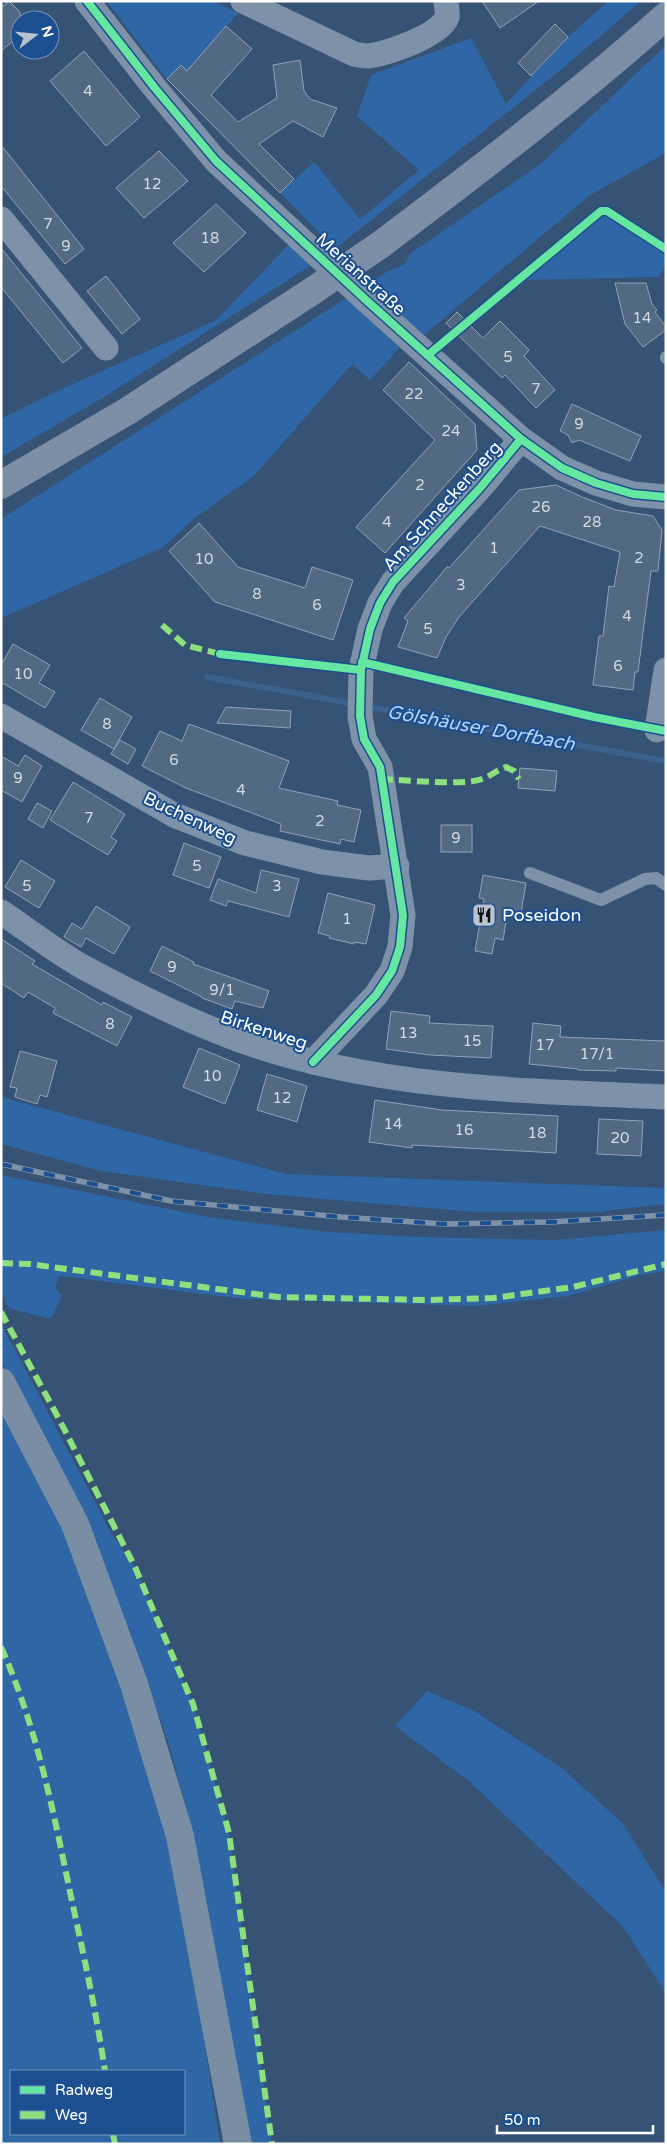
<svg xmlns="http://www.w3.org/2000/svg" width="667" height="2145" viewBox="0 0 667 2145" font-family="'Varela Round',sans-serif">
	<rect width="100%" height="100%" fill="#365274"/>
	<!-- green -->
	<g fill="#2f66a5" fill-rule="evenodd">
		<path d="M106 1H213L238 13 187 72 167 79Z"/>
		<path d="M608 1H641L568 64 335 249 280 193 314 162 360 219 419 170 357 116 371 75 471 38 506 104 568 37Z"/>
		<path d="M666 45V153L590 195 424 335 366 285 388 271 405 264 411 253 542 163Z"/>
		<path d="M602 213 666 253V263L659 277 525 280Z"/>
		<path d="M292 241 315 263 101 399 1 457V419L66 387 215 321Z"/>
		<path d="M351 295 403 344 370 380 352 364 254 476 196 517 162 548 1 618V519Z"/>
		<path d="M1 1097 286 1174 666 1188V1204L595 1212H474L266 1194 101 1171 1 1144Z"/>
		<path d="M1 1175 208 1217 329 1232 421 1237 555 1240 666 1230V1271L641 1275 568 1296 476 1306 244 1299 60 1276 55 1287 62 1296 51 1319 8 1308 1 1291Z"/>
		<path d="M1 1323 111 1533 135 1567 193 1704 229 1833 272 2144H250L210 1918 188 1814 169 1745 130 1632 97 1555 1 1360Z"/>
		<path d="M1 1404 81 1563 122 1675 180 1876 220 2144H1ZM11 2071H184V2134H11Z"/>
		<path d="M427 1691 474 1711 562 1768 623 1824 666 1892V1993L623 1927 470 1782 395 1726Z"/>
	</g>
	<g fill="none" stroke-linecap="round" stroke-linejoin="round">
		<!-- stream -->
		<g stroke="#3b618d" stroke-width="6">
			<path d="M207 677 355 704"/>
			<path d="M364 706 666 761"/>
		</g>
	</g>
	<!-- building -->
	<g fill="#526984" stroke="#92a2b6">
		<path d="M9 1 20 12V35L1 51V8Z"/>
		<path d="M482 1H539L500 28Z"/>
		<path d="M555 24 568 37 531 76 518 63Z"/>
		<path d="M226 26 252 49 211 95 238 122 277 98 273 65 300 60 304 91 310 99 337 108 323 137 293 121 259 144 294 179 280 193 167 79 181 65 187 71Z"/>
		<path d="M84 51 140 117 106 146 50 81Z"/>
		<path d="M1 145 84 249 65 264 1 186Z"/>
		<path d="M159 151 188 181 144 218 116 188Z"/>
		<path d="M216 204 246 233 204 272 173 243Z"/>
		<path d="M1 248 82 348 63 363 1 287Z"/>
		<path d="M106 276 140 319 122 334 87 291Z"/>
		<path d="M615 283H646L652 304 657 310 655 312 666 327V330L643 347 625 324Z"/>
		<path d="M457 312 483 338 500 321 529 350 524 356 555 390 536 408 505 375 502 378 446 323Z"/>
		<path d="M409 362 475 424 477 450 385 553 356 527 435 440 383 390Z"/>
		<path d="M572 404 641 436 630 461 579 440 572 443 568 435 560 431Z"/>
		<path d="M556 485 582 497 616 510 653 516 662 530 658 571H651L638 672H635L633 690 593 685 599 636H603L609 586 614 587 620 552 540 526 459 617 446 637 437 658 398 647 408 621 404 618 447 567 449 568 519 490Z"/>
		<path d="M199 523 238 567 305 588 312 567 353 580 333 640 215 602 169 551Z"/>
		<path d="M13 644 50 665 39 683 55 692 45 708 1 682V665Z"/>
		<path d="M100 698 132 717 114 749 81 730Z"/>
		<path d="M226 707 291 711 290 728 217 723Z"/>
		<path d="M189 724 289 761 279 788 338 801 337 805 361 810 354 842 341 839 340 844 280 831 281 824 186 788 142 766 160 731 182 741Z"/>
		<path d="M120 740 136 749 128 764 111 754Z"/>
		<path d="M25 755 42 766 22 802 1 790V756L18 766Z"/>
		<path d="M520 768 557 771 555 791 518 788Z"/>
		<path d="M73 782 125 814 111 837 117 841 108 855 50 820Z"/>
		<path d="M37 803 52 811 43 828 28 819Z"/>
		<rect x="441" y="825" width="31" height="27"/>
		<path d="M184 843 221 857 209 888 173 875Z"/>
		<path d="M21 860 55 881 39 908 5 887Z"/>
		<path d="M261 870 299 879 289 917 228 901 226 906 210 900 218 879 256 893Z"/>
		<path d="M483 875 526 883 521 913 508 910 503 940 495 938 492 954 475 951 484 899 479 898Z"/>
		<path d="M328 893 375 905 366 944 354 942V944L329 938 330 936 318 933Z"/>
		<path d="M96 906 130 927 114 954 86 938 81 947 64 937 72 923 82 929Z"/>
		<path d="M1 939 35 961 32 964 102 1005 103 1002 132 1017 117 1046 53 1013 55 1008 28 992 24 998 1 983Z"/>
		<path d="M162 946 194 962 193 964 269 991 263 1008 235 1001 232 1009 202 998V997L150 971Z"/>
		<path d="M391 1011 430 1016 429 1023 493 1026 491 1058 430 1055 386 1049Z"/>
		<path d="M533 1023 561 1026 560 1037 666 1041V1071L616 1068V1071L578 1070V1069L529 1064Z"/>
		<path d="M199 1048 240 1065 225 1104 183 1087Z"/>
		<path d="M20 1051 57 1061 47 1097 40 1095 37 1104 15 1097 17 1088 10 1087Z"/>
		<path d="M267 1074 307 1086 297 1122 257 1110Z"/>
		<path d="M375 1100 442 1110 558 1116 556 1153 412 1145V1148L369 1142Z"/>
		<path d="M599 1119 643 1121 641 1156 597 1154Z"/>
	</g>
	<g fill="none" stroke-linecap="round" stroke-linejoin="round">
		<!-- lane -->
		<g stroke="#7d92a8" stroke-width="12">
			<path d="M666 358V357"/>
			<path d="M530 873 601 900 645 879 656 878 666 885"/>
		</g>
		<!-- street -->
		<g stroke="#7d92a8" stroke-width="25">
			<path d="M87 1 154 87 216 161 366 300 521 439 562 468 596 483 633 494 666 497"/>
			<path d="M243 1 354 54C358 55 364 56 369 56 388 53 440 36 447 17 448 13 446 6 446 1"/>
			<path d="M1 219 106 348"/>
			<path d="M1 716 174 815 245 843 322 862 369 868 397 866"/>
			<path d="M657 730 666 670"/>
			<path d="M1 912C28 930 55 951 83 967 137 996 193 1024 251 1044 385 1089 526 1091 666 1097"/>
			<path d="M313 1062 376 995 392 971 400 947 403 915 380 767 364 739 360 716 361 670 370 629 380 603 393 582 480 488 521 439"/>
		</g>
		<!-- secondary -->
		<path stroke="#798da4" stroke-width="28" d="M1 1382 75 1524 134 1684 180 1836 238 2144"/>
		<!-- primary -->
		<g stroke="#7d8ea7" stroke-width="28">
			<path d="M380 245C478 171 574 98 666 16"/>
			<path d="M1 485 126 412 314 290"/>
		</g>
		<!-- rail casing -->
		<g stroke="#7e92a7" stroke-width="5.5">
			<path id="rail" d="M1 1164 171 1201 341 1217 444 1224 551 1222 666 1215"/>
		</g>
		<!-- rail -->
		<use href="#rail" stroke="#1b4f8f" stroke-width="4" stroke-dasharray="11" stroke-linecap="butt"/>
		<!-- primary-bridge -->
		<path stroke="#7d8ea7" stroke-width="28" d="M314 290 380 245"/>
		<!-- quiet -->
		<g stroke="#8de07e" stroke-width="6" stroke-dasharray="12 6" stroke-linecap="butt">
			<path d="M162 625 185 645 224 655"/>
			<path d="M381 779C404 780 464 786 482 779 491 776 495 771 506 767L514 771 519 779"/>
			<path d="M1 1263 29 1264 278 1297 427 1300 493 1298 573 1287 666 1264"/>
			<path d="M1 1312 59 1419 135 1567 193 1704 229 1833 272 2144"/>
			<path d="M1 1647C36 1725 53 1809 70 1892 83 1952 96 2011 105 2071"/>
			<path d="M113 2134 115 2144"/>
		</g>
		<!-- cycleway casing -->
		<g stroke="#1b4f8f" stroke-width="11">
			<g id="cycleway">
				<path d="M87 1 154 87 216 161 366 300 521 439 562 468 596 483 633 494 666 497"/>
				<path d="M428 355 601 211H607L666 249"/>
				<path d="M220 654 361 670"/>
				<path d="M362 662 594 717 666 731"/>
				<path d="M313 1062 376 995 392 971 400 947 403 915 380 767 364 739 360 716 361 670 370 629 380 603 393 582 480 488 521 439"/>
			</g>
		</g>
		<!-- cycleway -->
		<use href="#cycleway" stroke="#66e7a1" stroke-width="8"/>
	</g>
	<!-- icons -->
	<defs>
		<g id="restaurant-square" transform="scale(1.25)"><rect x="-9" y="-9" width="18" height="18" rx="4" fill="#b9c2ce" stroke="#1b4f8f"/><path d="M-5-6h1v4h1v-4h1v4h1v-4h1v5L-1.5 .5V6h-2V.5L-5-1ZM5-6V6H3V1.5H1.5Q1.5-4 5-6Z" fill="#111"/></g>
	</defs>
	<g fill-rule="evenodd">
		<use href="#restaurant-square" x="484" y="915"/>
	</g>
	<g text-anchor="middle" stroke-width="4" stroke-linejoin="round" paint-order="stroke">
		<!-- number labels -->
		<g font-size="15" fill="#d4dae0">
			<text x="88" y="96">4</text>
			<text x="152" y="189">12</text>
			<text x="48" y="229">7</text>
			<text x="210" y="243">18</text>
			<text x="66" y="251">9</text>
			<text x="642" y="323">14</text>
			<text x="508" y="362">5</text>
			<text x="536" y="394">7</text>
			<text x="414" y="399">22</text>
			<text x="579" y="429">9</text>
			<text x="451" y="436">24</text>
			<text x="420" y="490">2</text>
			<text x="541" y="512">26</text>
			<text x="387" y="527">4</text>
			<text x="592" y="527">28</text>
			<text x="494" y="553">1</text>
			<text x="639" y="563">2</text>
			<text x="204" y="564">10</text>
			<text x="461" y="590">3</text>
			<text x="257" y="599">8</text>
			<text x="317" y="610">6</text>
			<text x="627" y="621">4</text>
			<text x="428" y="634">5</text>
			<text x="618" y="671">6</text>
			<text x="23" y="679">10</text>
			<text x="107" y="729">8</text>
			<text x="174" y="765">6</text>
			<text x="18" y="783">9</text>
			<text x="241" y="795">4</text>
			<text x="89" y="823">7</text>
			<text x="320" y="826">2</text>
			<text x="456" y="843">9</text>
			<text x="197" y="871">5</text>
			<text x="27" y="891">5</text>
			<text x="277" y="891">3</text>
			<text x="347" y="924">1</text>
			<text x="172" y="972">9</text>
			<text x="222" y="995">9/1</text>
			<text x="110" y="1029">8</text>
			<text x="408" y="1038">13</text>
			<text x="472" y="1046">15</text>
			<text x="545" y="1050">17</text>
			<text x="597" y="1059">17/1</text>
			<text x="212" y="1081">10</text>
			<text x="282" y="1103">12</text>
			<text x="393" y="1129">14</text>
			<text x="464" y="1135">16</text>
			<text x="537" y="1138">18</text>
			<text x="620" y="1143">20</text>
		</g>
		<!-- street labels -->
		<g font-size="18" fill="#fff" stroke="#1b4f8f">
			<text transform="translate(361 274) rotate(42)" y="6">Merianstraße</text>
			<text transform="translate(442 506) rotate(-48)" y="6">Am Schneckenberg</text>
			<text transform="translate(190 818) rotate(25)" y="6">Buchenweg</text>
			<text transform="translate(264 1030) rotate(18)" y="6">Birkenweg</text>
		</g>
		<!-- poi labels -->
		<g font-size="18" fill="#fff" stroke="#1b4f8f" text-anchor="start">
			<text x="502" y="921">Poseidon</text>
		</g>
		<!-- water labels -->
		<g font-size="19" font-style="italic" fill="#b5d3f5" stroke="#1b4f8f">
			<text transform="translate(481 727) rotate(10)" y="7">Gölshäuser Dorfbach</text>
		</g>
	</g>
	<!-- border -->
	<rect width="667" height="2145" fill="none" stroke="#ffffff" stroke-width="5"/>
	<!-- legend -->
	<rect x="10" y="2070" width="175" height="65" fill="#1b4f8f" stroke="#7695bc"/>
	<rect x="20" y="2086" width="25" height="8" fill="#66e7a1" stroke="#7695bc"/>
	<text x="55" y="2095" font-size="15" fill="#ffffff">Radweg</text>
	<rect x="20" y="2111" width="25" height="8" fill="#8de07e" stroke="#7695bc"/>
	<text x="55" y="2120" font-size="15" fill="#ffffff">Weg</text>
	<!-- north arrow -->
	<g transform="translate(35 35) rotate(74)"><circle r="24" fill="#1b4f8f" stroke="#7695bc"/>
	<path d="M0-4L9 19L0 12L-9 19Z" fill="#b9c2ce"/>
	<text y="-8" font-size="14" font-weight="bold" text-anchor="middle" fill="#ffffff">N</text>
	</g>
	<!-- scale -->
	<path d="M497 2125v8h156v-8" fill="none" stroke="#ffffff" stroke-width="2.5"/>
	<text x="504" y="2125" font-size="15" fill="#ffffff" stroke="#1b4f8f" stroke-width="4" paint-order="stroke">50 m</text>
</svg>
